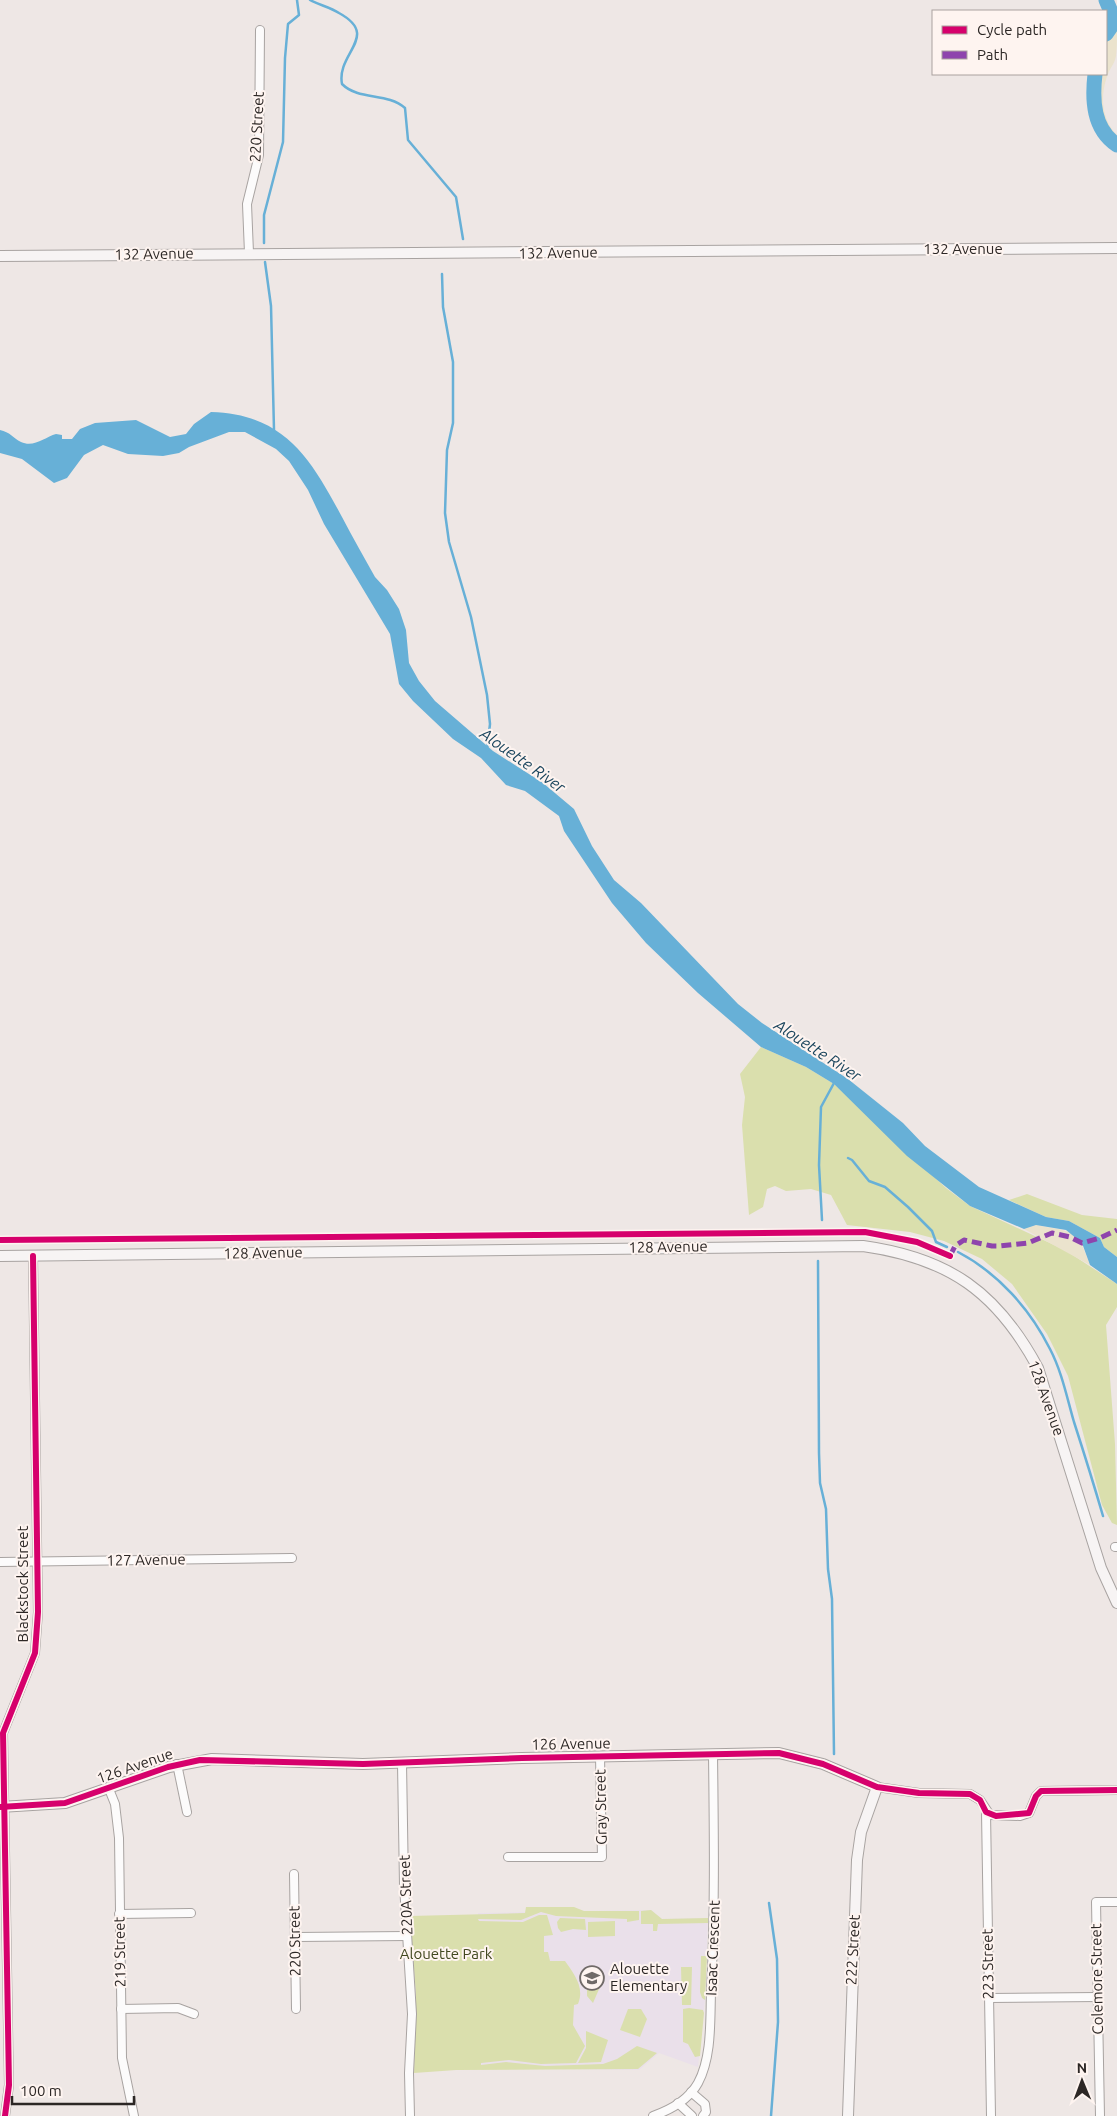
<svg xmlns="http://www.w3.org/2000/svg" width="1117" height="2116" viewBox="0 0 1117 2116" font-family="Ubuntu,sans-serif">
	<rect width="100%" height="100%" fill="#eee7e5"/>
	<!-- education -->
	<path fill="#eae0ea" d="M651 1910 662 1919 708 1918 705 2000 698 2067 659 2053 639 2070 481 2068 478 1913Z"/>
	<!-- green -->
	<g fill="#dadfad">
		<path d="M761 1047 806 1067 834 1084 946 1188 970 1206 1065 1250 1117 1284V1307L1106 1325 1115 1444 1117 1525 1112 1523 1102 1505 1068 1376 1047 1334 1012 1284 982 1259 944 1241 910 1232 847 1225 831 1195 811 1189 786 1191 775 1186 767 1189 763 1207 749 1215 742 1125 745 1097 740 1074Z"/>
		<path d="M1027 1194 1082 1215 1117 1219V1257L1104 1247 1100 1238 1069 1221 1046 1217 1009 1200Z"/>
		<path d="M526 1907H574L584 1911H639V1920L627 1922V1919L556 1916 541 1912 521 1920 478 1919 479 1921 523 1922 539 1915H547L553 1935 544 1936V1952H548L550 1961H565C574 1974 585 1987 578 2004L574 2005 573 2025 585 2046 576 2063 541 2064 509 2060 481 2063V2065L506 2062 545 2066 603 2064 617 2059 637 2046 657 2053 638 2069 456 2070 414 2073 416 1995 410 1916 525 1913Z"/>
		<path d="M651 1910 662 1919 708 1918V1923L658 1924 657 1931H653V1924H641V1911Z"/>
		<path d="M560 1918 585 1919 586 1930 573 1929 561 1932 558 1928 557 1922Z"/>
		<path d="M615 1921V1936L588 1937V1922Z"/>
		<path d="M701 1956H707L705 2000 702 1998 700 1992Z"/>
		<path d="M681 1967H692L691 2005H682Z"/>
		<path d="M587 1970H598V1973H603V1980L593 2003 587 1996Z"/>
		<path d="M689 2008 703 2010 704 2013 700 2056 695 2057 688 2044 683 2042V2009Z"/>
		<path d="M628 2009H641L647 2019 640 2037 620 2030Z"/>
		<path d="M586 2031 608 2040 601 2062 578 2063 586 2048Z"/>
	</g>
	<!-- sand -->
	<g fill="#ebe3cd">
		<path d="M1117 29C1117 38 1117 48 1116 56 1115 63 1110 68 1108 74 1100 94 1101 119 1117 135V141L1100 117 1101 99 1096 75 1106 74V39Z"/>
		<path d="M1036 1225C1071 1232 1077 1227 1090 1265L1024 1229Z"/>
	</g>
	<!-- water -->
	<path fill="#67b0d7" d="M211 412C285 414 311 459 342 517 353 538 364 557 375 577L387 590 399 609 406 630 409 663 419 681 435 701 493 751 543 783 574 809 592 846 614 880 641 903 738 1004 762 1023 848 1079 903 1123 925 1146 979 1187 1046 1217 1069 1221 1100 1238 1104 1247 1117 1257V1284L1090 1265 1082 1243 1066 1230 1036 1225 1024 1229 970 1206 907 1156 834 1084 806 1067 761 1047 698 993 646 943 612 903 564 831 559 816 525 791 506 785 481 758 453 739 413 701 399 684 390 634 324 524 308 490 289 461 276 449 245 432H229L189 447 179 453 163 456 128 454 103 445 84 455 67 478 54 483 22 459 0 453V430C10 432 13 438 21 442 34 448 45 437 56 434L62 435V439H72L80 429 95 423 136 420 170 437 186 434 194 424Z"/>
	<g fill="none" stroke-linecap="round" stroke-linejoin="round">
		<!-- stream -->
		<g stroke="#67b0d7" stroke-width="2.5">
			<path d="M310 0C319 5 330 7 339 13 381 36 336 53 342 84 359 101 387 92 405 108L408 140 456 197 463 239"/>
			<path d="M264 243V215L283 142 285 58 288 24 299 15 297 0"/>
			<path d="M265 262 271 306 274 430"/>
			<path d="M442 274 443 307 453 362V423L447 450 445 513 449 542 471 617 487 695 490 724 487 750"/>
			<path d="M848 1158 852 1160 869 1181 885 1187 908 1207 932 1231 936 1242 947 1247"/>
			<path d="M822 1220 819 1165 821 1107 834 1083"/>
			<path d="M958 1252C998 1273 1030 1309 1050 1349 1062 1372 1067 1398 1074 1422 1084 1453 1094 1485 1103 1516"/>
			<path d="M818 1261 819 1453 820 1483 826 1509 828 1569 832 1599 834 1754"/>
			<path d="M769 1903 777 1959 778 2022 771 2116"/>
		</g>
		<!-- river -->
		<g stroke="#67b0d7" stroke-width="15">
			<path d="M1106 34 1115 21 1106 0"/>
			<path d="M1095 74C1092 100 1093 129 1117 145"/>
		</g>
		<!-- street casing -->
		<g stroke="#a8a3a1" stroke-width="10">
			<g id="street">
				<path d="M249 253 247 204 259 155 260 30"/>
				<path d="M1115 1547H1117"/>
				<path d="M0 1562 292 1558"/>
				<path d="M402 1763 404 1885 412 2014 409 2073 410 2116"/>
				<path d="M177 1764 187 1812"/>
				<path d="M877 1787 919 1793 970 1794 980 1800 990 1815 1020 1816 1029 1813 1036 1796 1041 1791 1117 1790"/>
				<path d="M109 1789 115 1804 119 1838 122 2058 134 2116"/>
				<path d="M986 1812 991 2116"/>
				<path d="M508 1857H602L600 1756"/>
				<path d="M294 1874 296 2009"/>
				<path d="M119 1914 191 1913"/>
				<path d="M296 1937 407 1936"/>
				<path d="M989 1998 1098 1997"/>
				<path d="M121 2009 178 2008 194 2014"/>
				<path d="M691 2092 705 2104 706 2112 703 2116"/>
				<path d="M678 2103 692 2116"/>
				<path d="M5 2116 9 2085 3 1733 35 1653 38 1612 33 1256"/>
				<path d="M653 2116C670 2110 689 2099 698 2083 712 2057 710 2021 711 1993 715 1913 714 1834 713 1754"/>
				<path d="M1100 2116 1096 1902H1117"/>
			</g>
		</g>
		<!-- secondary casing -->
		<g stroke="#a8a3a1" stroke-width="12">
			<g id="secondary">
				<path d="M0 256 1117 248"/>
				<path d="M0 1256 863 1246C949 1258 997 1292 1038 1368L1101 1568 1117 1603"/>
				<path d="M0 1807 65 1803 169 1767 212 1759 363 1764 522 1758 779 1753 823 1764 877 1787 861 1832 857 1860 848 2116"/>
			</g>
		</g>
		<!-- street -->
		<use href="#street" stroke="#fcfbfb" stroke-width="8"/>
		<!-- secondary -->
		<use href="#secondary" stroke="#f7f4f4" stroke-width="10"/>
		<!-- quiet -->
		<path stroke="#8e44ad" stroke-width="5" stroke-dasharray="10 5" stroke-linecap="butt" d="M950 1256 955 1246 964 1240 992 1246H1000L1028 1243 1052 1233 1070 1237 1082 1243 1100 1238 1117 1230"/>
		<!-- cycleway casing -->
		<g stroke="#fef4f0" stroke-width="9">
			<g id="cycleway">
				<path d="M0 1240 865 1232 917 1242 950 1256"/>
				<path d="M0 1807 65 1803 168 1767 200 1760 363 1764 522 1758 779 1753 823 1764 877 1787 919 1793 970 1794 980 1800 986 1812 996 1816 1029 1813 1036 1796 1041 1791 1117 1790"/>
				<path d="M5 2116 9 2085 3 1733 35 1653 38 1612 33 1256"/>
			</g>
		</g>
		<!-- cycleway -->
		<use href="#cycleway" stroke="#d6006c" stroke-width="6"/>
	</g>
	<!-- icons -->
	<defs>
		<g id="school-ring" transform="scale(1.25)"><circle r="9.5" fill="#fef4f0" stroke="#706a68" stroke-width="1.5"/><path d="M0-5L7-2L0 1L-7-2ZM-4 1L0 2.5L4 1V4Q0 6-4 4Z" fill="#706a68"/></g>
	</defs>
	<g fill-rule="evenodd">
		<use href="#school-ring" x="592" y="1978"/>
	</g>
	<g text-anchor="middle" stroke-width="4" stroke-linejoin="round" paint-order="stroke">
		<!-- street labels -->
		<g font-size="15" fill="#2c2725" stroke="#fef4f0">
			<text transform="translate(257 127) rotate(-87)" y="5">220 Street</text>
			<text x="963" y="254">132 Avenue</text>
			<text transform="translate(558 253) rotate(-1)" y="5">132 Avenue</text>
			<text transform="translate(154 254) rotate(-1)" y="5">132 Avenue</text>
			<text transform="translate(668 1247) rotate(-1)" y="5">128 Avenue</text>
			<text transform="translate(263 1253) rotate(-1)" y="5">128 Avenue</text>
			<text transform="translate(1046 1398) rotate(70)" y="5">128 Avenue</text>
			<text transform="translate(146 1560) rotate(-1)" y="5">127 Avenue</text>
			<text transform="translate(23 1584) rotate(-90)" y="5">Blackstock Street</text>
			<text transform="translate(571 1744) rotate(-1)" y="5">126 Avenue</text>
			<text transform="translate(135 1766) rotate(-19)" y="5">126 Avenue</text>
			<text transform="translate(601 1807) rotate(-91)" y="5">Gray Street</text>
			<text transform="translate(406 1895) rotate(-92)" y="5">220A Street</text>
			<text transform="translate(295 1941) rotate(-91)" y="5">220 Street</text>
			<text transform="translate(713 1948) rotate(-88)" y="5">Isaac Crescent</text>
			<text transform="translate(853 1950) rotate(-87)" y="5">222 Street</text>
			<text transform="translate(120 1952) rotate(-91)" y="5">219 Street</text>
			<text transform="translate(988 1964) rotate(-91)" y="5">223 Street</text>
			<text transform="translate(1097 1979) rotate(-91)" y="5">Colemore Street</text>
		</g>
		<!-- park labels -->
		<g font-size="15" fill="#42481f" stroke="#fef4f0">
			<text x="446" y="1959">Alouette Park</text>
		</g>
		<!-- poi labels -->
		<g font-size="15" fill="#2c2725" stroke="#fef4f0" text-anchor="start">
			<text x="610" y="1974">Alouette<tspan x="610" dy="17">Elementary</tspan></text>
		</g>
		<!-- water labels -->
		<g font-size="16" font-style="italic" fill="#1c465e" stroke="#fef4f0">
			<text transform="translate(523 760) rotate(35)" y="6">Alouette River</text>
			<text transform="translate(818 1050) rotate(33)" y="6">Alouette River</text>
		</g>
	</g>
	<!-- legend -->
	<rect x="932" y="10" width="175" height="65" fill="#fef4f0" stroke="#aaa29f"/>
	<rect x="942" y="26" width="25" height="8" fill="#d6006c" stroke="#aaa29f"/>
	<text x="977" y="35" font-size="15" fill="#2c2725">Cycle path</text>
	<rect x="942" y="51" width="25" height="8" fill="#8e44ad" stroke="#aaa29f"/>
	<text x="977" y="60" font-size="15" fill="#2c2725">Path</text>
	<!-- north arrow -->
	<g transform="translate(1082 2081) rotate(359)" stroke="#fef4f0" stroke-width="4" paint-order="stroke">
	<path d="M0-4L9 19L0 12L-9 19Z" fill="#2c2725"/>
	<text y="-8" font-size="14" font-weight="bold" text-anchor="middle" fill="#2c2725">N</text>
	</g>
	<!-- scale -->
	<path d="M12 2096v8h122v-8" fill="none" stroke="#2c2725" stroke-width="2.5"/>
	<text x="20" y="2096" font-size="15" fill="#2c2725" stroke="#fef4f0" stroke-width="4" paint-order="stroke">100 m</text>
</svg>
